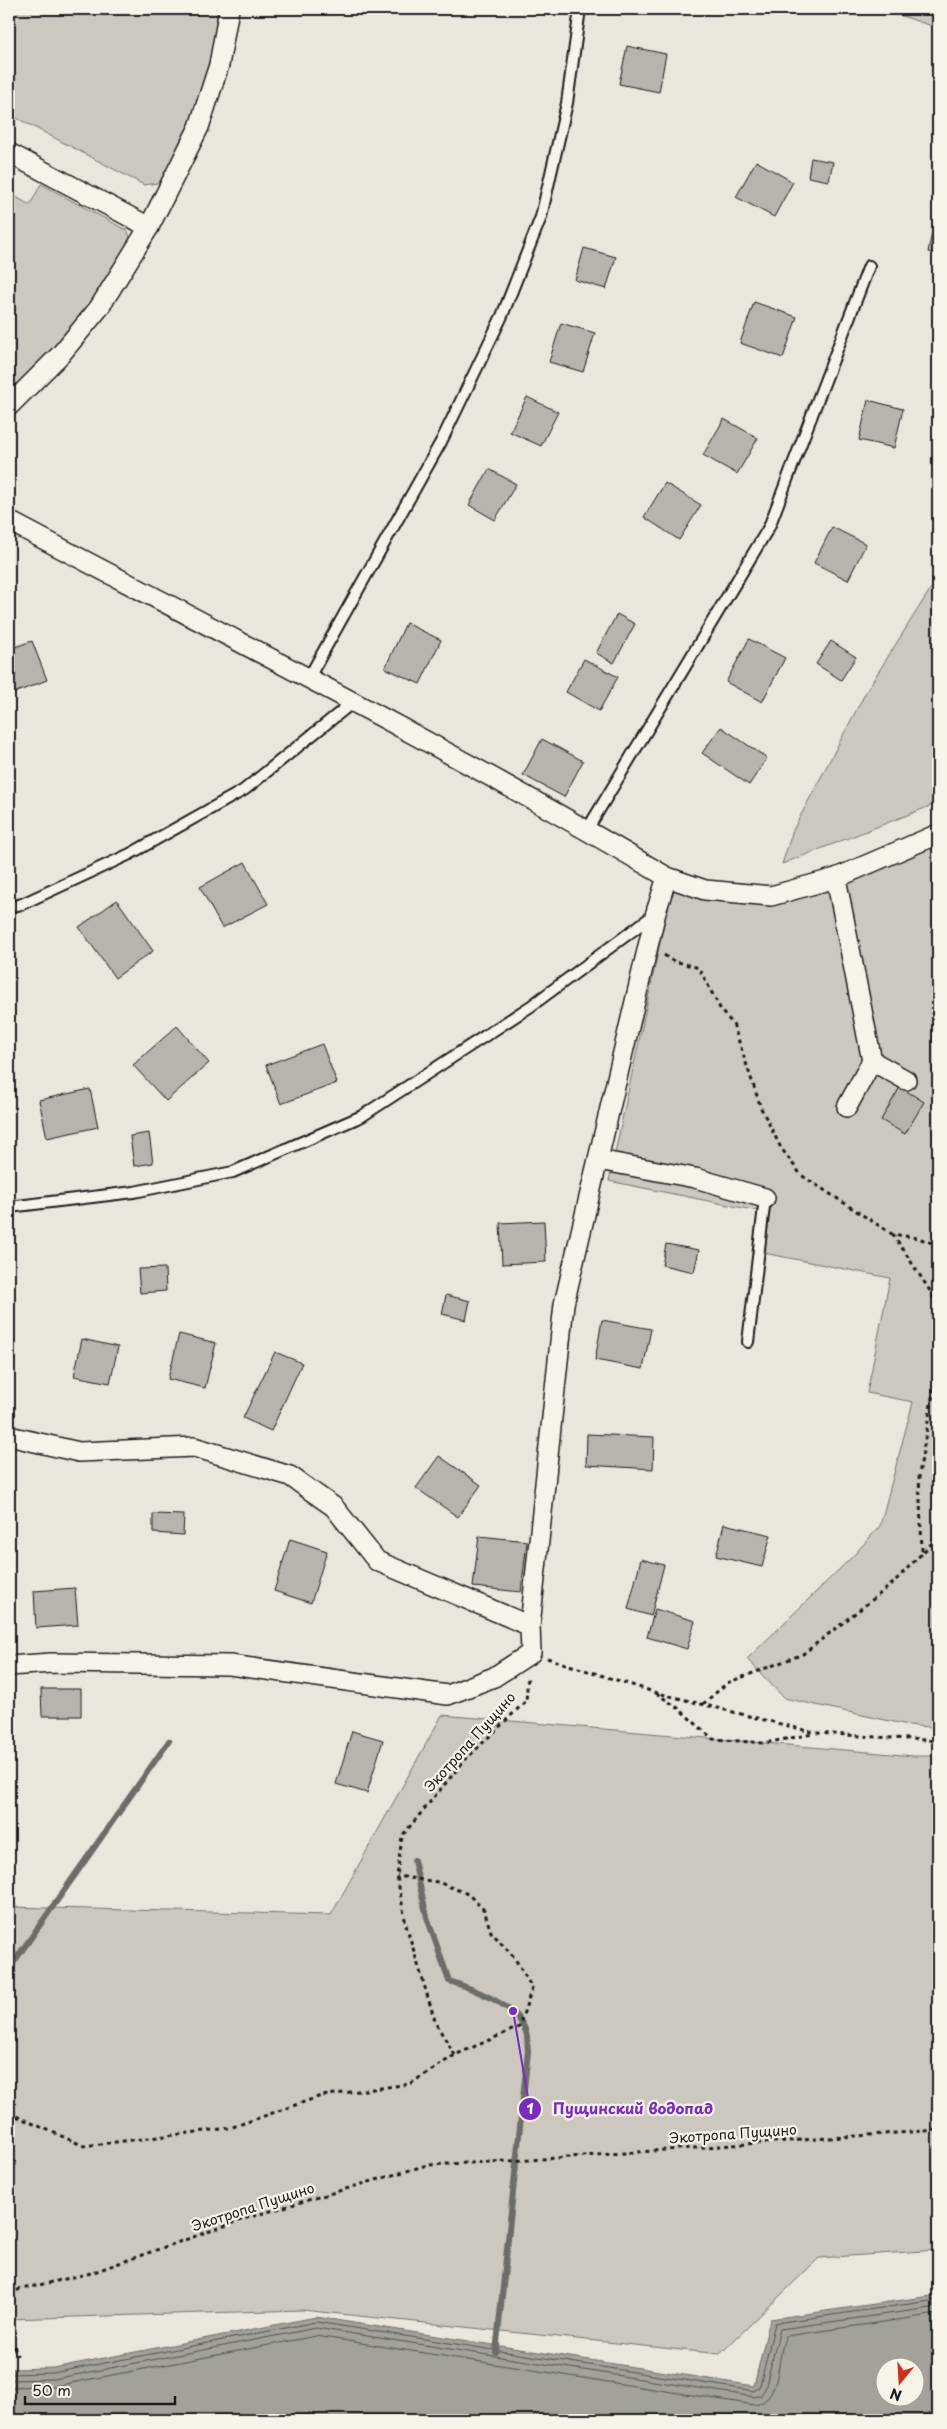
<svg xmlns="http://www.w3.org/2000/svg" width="947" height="2429" viewBox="0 0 947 2429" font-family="'Playpen Sans',sans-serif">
	<rect width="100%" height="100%" fill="#eae6dc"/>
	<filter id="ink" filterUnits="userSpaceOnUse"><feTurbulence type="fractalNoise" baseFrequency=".02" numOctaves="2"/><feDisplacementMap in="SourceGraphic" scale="10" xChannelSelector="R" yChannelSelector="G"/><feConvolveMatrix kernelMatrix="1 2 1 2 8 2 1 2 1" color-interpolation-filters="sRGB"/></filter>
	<g filter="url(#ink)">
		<!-- green -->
		<g fill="#ccc8c0" stroke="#74726e">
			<path d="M9 9H221L220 24 193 119 169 174 158 183 144 185 9 114Z"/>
			<path d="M848 9H938V28L890 12Z"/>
			<path d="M41 184 128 231 131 242 92 304 58 347 9 397V193L30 205Z"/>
			<path d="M938 577V803L782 864 793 830 867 690Z"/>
			<path d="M938 840V1728L908 1725 784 1698 747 1659 853 1556 880 1526 913 1402 867 1393 890 1278 764 1253 768 1213 609 1181 673 882 771 895Z"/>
			<path d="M442 1715 914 1756H938V2250L819 2258 720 2354 302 2310 9 2319V1907L331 1915Z"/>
		</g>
		<!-- water -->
		<path fill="#a3a19a" stroke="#6d6c68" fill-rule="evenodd" d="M938 2295V2420H9V2369L53 2368 316 2317 754 2386 770 2319ZM884 2366H914V2396H884Z"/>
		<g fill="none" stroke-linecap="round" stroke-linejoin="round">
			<!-- shore -->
			<g stroke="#52514e" stroke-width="1">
				<path d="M9 2374 53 2373 316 2322 754 2391 760 2386 775 2323 938 2300"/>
				<path d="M9 2380 54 2379 316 2328 755 2397 761 2395 765 2389 780 2329 938 2307"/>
				<path d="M9 2387 55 2386 316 2336 755 2405C783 2399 776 2355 786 2336L938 2314"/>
			</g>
			<!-- stream -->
			<g stroke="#6d6c68" stroke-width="6">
				<path d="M414 1860 427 1917 449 1981C474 1989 518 2005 526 2032 528 2037 527 2045 528 2051L496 2352"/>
				<path d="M9 1969 169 1741"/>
			</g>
		</g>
		<!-- building -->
		<g fill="#b6b4ac" stroke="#1c1c1c">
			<path d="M627 46 666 54 659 92 619 84Z"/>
			<path d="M811 158 833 162 829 181 808 177Z"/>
			<path d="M756 161 793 182 774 217 736 197Z"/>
			<path d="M935 218 938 219V254L928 252Z"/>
			<path d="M584 248 616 257 606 289 575 280Z"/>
			<path d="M754 302 797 317 783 358 740 343Z"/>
			<path d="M561 323 595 333 583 372 549 362Z"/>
			<path d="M527 397 558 412 541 446 510 432Z"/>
			<path d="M868 400 903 409 894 448 859 440Z"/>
			<path d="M724 419 758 438 737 474 703 455Z"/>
			<path d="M489 469 516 484 495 520 469 505Z"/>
			<path d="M665 483 701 505 679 540 644 517Z"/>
			<path d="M832 527 866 544 848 580 814 563Z"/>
			<path d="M617 614 635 624 614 663 596 653Z"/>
			<path d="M406 623 441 640 420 684 385 668Z"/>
			<path d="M749 639 785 658 762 702 726 682Z"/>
			<path d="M32 641 47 680 9 695V649Z"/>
			<path d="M831 641 856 657 841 680 816 664Z"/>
			<path d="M584 659 618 677 599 711 566 692Z"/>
			<path d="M721 727 767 758 749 785 702 753Z"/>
			<path d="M542 739 583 761 564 797 523 775Z"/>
			<path d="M245 862 268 904 222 928 200 887Z"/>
			<path d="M117 900 153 951 115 978 79 927Z"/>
			<path d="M177 1026 209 1063 166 1101 133 1065Z"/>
			<path d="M322 1044 337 1083 281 1104 266 1065Z"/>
			<path d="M900 1087 924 1102 905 1134 881 1120Z"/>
			<path d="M90 1089 98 1127 47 1138 39 1100Z"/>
			<path d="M149 1133 153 1163 134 1166 130 1136Z"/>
			<path d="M544 1221 546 1262 502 1264 500 1223Z"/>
			<path d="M666 1244 699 1250 694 1272 662 1265Z"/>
			<path d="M165 1268 166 1291 140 1293 138 1269Z"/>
			<path d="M446 1295 470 1301 466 1320 442 1314Z"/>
			<path d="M602 1320 651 1329 643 1369 595 1360Z"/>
			<path d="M179 1334 216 1343 205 1388 168 1379Z"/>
			<path d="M82 1339 118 1347 110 1383 74 1376Z"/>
			<path d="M275 1352 302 1363 271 1431 243 1418Z"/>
			<path d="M587 1434 654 1437 653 1469 586 1465Z"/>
			<path d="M439 1456 481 1485 458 1517 416 1488Z"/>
			<path d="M153 1514 184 1515 183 1535 153 1533Z"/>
			<path d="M724 1524 771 1535 762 1567 716 1556Z"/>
			<path d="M479 1536 527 1541 521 1592 473 1587Z"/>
			<path d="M290 1539 327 1551 311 1603 274 1591Z"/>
			<path d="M641 1559 664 1565 651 1616 628 1609Z"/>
			<path d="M75 1588 78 1625 36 1628 34 1591Z"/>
			<path d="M655 1609 695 1621 687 1649 647 1637Z"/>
			<path d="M41 1689H81V1716H42Z"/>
			<path d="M352 1731 383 1740 367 1793 336 1784Z"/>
		</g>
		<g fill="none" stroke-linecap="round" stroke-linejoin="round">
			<!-- lane casing -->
			<g stroke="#1c1c1c" stroke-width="14">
				<g id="lane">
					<path d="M308 679 441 442 502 316 541 217 567 103 580 9"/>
					<path d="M587 830 769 527 869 266"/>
					<path d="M9 907 22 904 130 854 244 790 353 702"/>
					<path d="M9 1207 134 1192 233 1172 362 1116 531 1006 655 914"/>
					<path d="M748 1342 765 1198"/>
				</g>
			</g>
			<!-- street casing -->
			<g stroke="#1c1c1c" stroke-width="22">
				<g id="street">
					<path d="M9 153 149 227"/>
					<path d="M9 406 61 354 99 308 149 227 199 127 219 65 229 9"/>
					<path d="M9 521C229 637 452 750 667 877L656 912 564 1304 530 1626 531 1653 494 1677 448 1695 230 1665 51 1663 9 1666"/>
					<path d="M667 877 705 890 771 896 836 878 938 834"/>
					<path d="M836 878 872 1061 906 1080"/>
					<path d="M847 1107 872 1061"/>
					<path d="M598 1160 695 1178 765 1198"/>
					<path d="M9 1436 79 1452 194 1447 290 1476 334 1507 377 1561 530 1626"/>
				</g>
			</g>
			<!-- path -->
			<g stroke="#1c1c1c" stroke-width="3" stroke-dasharray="4 4" stroke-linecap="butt">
				<path d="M664 955 671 960 699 968 722 1012 733 1024 761 1108 781 1148 801 1175 892 1234 918 1238 938 1245"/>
				<path d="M893 1234 932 1294 938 1308"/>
				<path d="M922 1551 919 1475 938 1363"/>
				<path d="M547 1658 654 1692 816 1733 938 1741"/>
				<path d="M656 1693 678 1708 713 1739 764 1743 813 1734"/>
				<path d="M703 1704 727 1683 803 1654 891 1585 938 1537"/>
				<path d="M455 2055 436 2024 406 1925 397 1876 402 1836 464 1761 526 1701 528 1676"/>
				<path d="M9 2113 84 2146 230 2128 321 2096 410 2084 455 2055 519 2027 532 1988 514 1957 491 1932 484 1910 468 1894 438 1882 397 1876"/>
				<path d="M9 2292 91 2273 247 2218 427 2165 529 2160 938 2130"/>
				<path d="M9 2341 13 2343 17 2356"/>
			</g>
			<!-- lane -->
			<use href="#lane" stroke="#f7f3e8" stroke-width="10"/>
			<!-- street -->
			<use href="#street" stroke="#f7f3e8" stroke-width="19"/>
		</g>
	</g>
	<g text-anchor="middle" stroke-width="4.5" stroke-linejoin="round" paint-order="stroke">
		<!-- street labels -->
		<g font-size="14" fill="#1c1c1c" stroke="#f7f3e8">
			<text transform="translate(470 1742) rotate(-48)" y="5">Экотропа Пущино</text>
			<text transform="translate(733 2134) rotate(-4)" y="5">Экотропа Пущино</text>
			<text transform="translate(253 2207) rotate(-18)" y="5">Экотропа Пущино</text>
		</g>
	</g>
	<!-- callouts -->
	<path fill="none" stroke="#7b2cbf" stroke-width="2" d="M513 2011L530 2109"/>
	<g fill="#7b2cbf" stroke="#f7f3e8" stroke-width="2">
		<circle cx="513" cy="2011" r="5"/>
		<circle cx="530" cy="2109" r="12"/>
	</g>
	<g font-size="15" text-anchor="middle" font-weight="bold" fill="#fff">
		<text x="530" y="2114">1</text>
	</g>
	<g font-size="15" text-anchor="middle" font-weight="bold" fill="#7b2cbf" stroke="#f7f3e8" stroke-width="4.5" stroke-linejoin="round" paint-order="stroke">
		<text x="633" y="2114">Пущинский водопад</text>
	</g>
	<!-- margin -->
	<rect width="947" height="2429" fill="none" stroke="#f7f3e8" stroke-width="30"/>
	<rect x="15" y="15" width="917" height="2399" fill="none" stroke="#1c1c1c" stroke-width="2" filter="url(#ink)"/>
	<!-- north arrow -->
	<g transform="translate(900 2382) rotate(198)"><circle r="24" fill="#f7f3e8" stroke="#9f9d96"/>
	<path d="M0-4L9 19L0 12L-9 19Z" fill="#c8321e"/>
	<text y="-8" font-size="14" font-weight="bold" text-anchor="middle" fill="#1c1c1c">N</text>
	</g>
	<!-- scale -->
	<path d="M25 2396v8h150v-8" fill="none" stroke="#1c1c1c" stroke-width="2.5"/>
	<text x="32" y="2396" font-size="15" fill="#1c1c1c" stroke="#f7f3e8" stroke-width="4" paint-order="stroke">50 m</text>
</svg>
